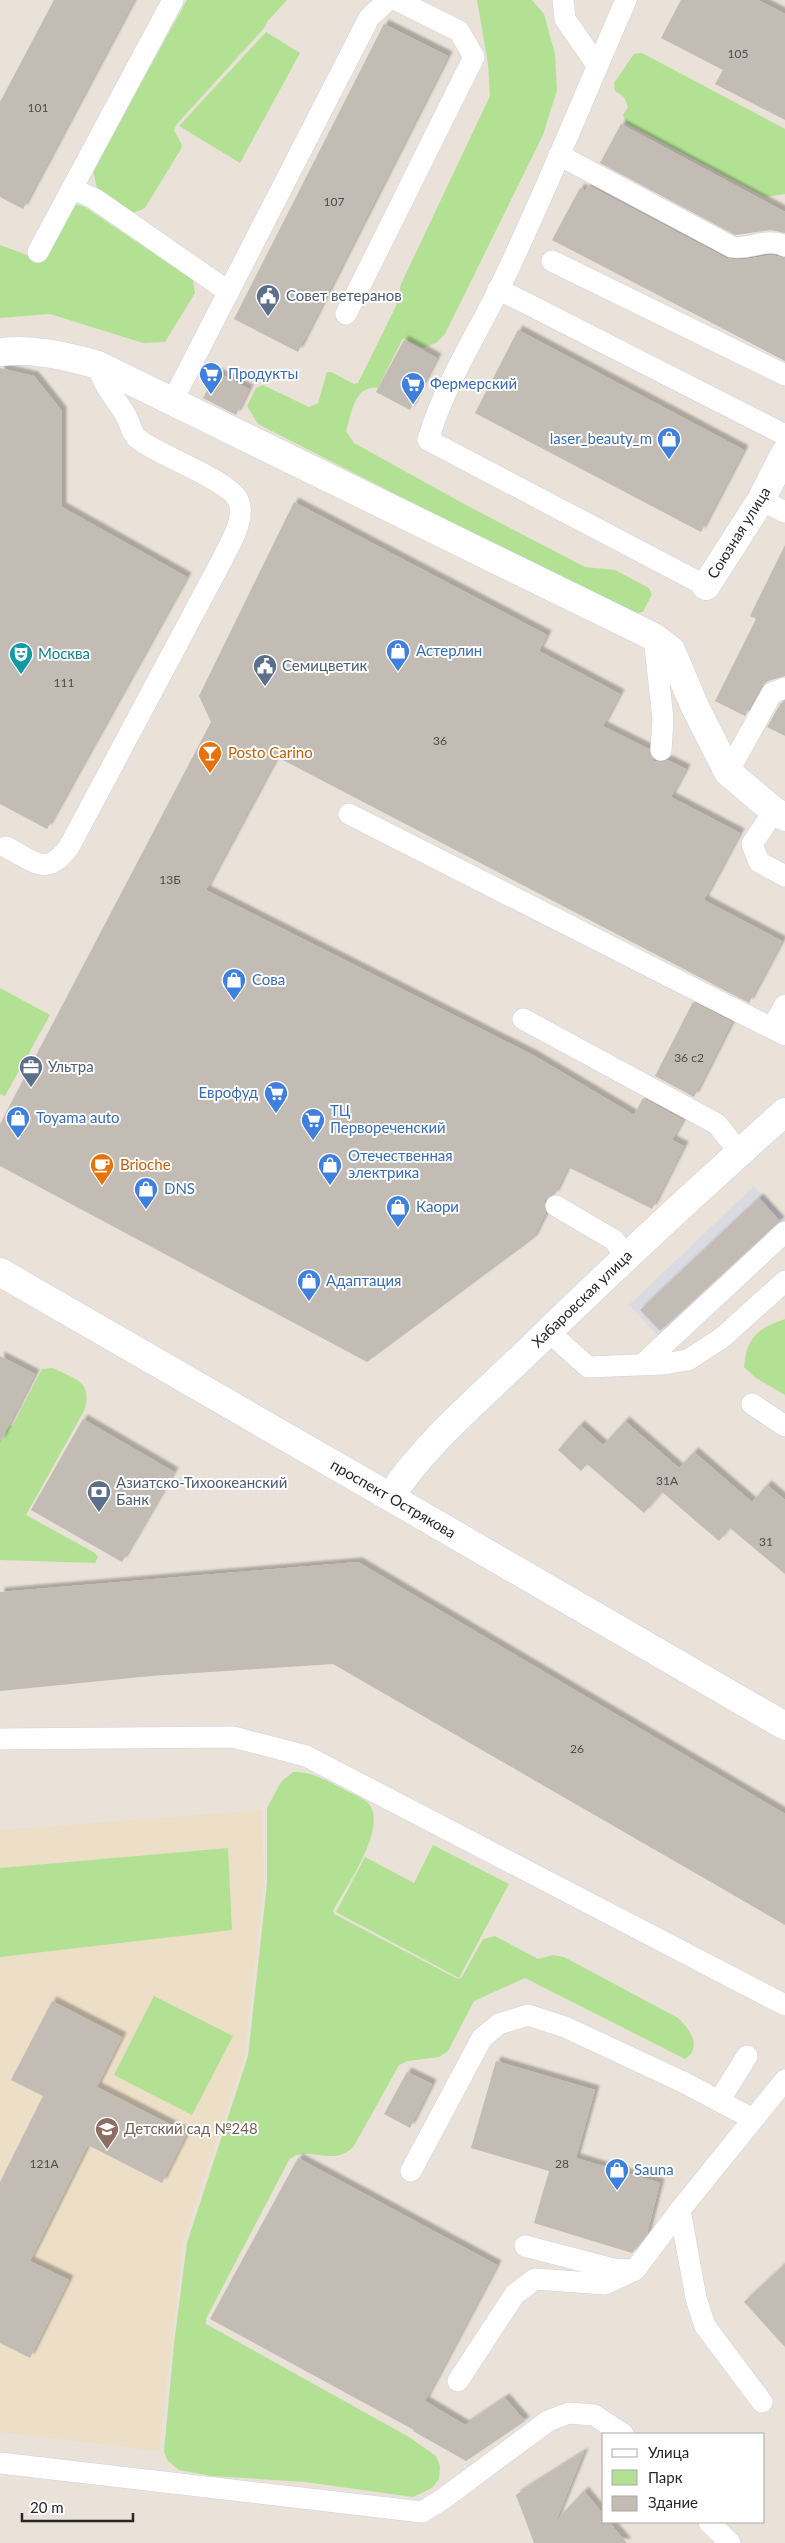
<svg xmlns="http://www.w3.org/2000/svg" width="785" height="2543" viewBox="0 0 785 2543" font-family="Lato,sans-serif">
	<defs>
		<filter id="shadow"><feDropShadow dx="4.5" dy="-4.5" stdDeviation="1" flood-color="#0004"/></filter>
	</defs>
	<rect width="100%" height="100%" fill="#eae1d8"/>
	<!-- industrial -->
	<path fill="#dbd9e2" d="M754 1186 785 1218V1228L664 1342 629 1305Z"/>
	<!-- education -->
	<path fill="#ecdec7" d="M262 1810 264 1884 244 2057 183 2243 159 2451 0 2432V1830Z"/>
	<!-- green -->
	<g fill="#b3e194">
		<path d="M187 0H287L267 22 265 27 177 124 174 130 182 145 181 149 145 208 133 213 97 189 93 170Z"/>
		<path d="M477 0H532L544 14 555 54 557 90 543 135 445 334 436 343 423 348 403 338 378 388C354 385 352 413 346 431L354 443 466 505 585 567 615 570 649 588 652 594 643 612 636 613 540 568 258 424 247 406 256 388 263 385 309 407 318 403 327 372H331L354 384 358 383 396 306 401 284 490 96 488 64Z"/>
		<path d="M266 32 300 53 240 163 179 126Z"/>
		<path d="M642 53 785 129V194L765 197 626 123 623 115 628 107 624 97 615 91 614 83 634 54Z"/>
		<path d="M75 204 85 207 193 280 195 293 165 342 143 343 50 314 0 318V245L35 258Z"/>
		<path d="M0 988 50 1015 5 1096 0 1094Z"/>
		<path d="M785 1319V1395L756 1378 744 1367C746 1338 758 1328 785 1319Z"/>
		<path d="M53 1368C75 1379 94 1382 84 1411L26 1515 95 1553 98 1557 95 1563 0 1560V1423L7 1427 13 1425 42 1369Z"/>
		<path d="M293 1772C312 1771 327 1781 343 1789 350 1793 361 1797 367 1802 391 1824 345 1888 333 1911L334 1914 458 1979 462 1977 483 1939 495 1936 538 1959 553 1955 564 1957 678 2018C690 2029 703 2047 685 2059L525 1978 474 2001 448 2051 439 2057 408 2061 399 2065 354 2146C333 2169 307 2143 289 2160L206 2319V2324L409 2437 436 2456 440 2466 439 2479 432 2488 413 2497 305 2482 211 2476 179 2470 167 2460 164 2451 174 2344 187 2243 248 2056 267 1884V1808L281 1782Z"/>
		<path d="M433 1845 509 1884 459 1978 336 1912 365 1857 414 1883Z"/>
		<path d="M228 1848 232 1930 0 1957V1868Z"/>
		<path d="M154 1996 233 2036 192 2115 114 2075Z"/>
	</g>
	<!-- building -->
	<g fill="#c2bcb4" filter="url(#shadow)">
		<path d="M54 0H134L23 209 0 197V102Z"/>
		<path d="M681 0H758L785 14V120L715 84 723 70 661 38Z"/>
		<path d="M384 24 448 56 298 352 234 319Z"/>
		<path d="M621 124 785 212V233L771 230 735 235 600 163Z"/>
		<path d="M588 185 726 258 740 260 771 255 785 258V361L552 240 580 188 585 191Z"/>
		<path d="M518 330 744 450 701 532 475 413Z"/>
		<path d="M404 340 437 358 410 410 376 392Z"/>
		<path d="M0 368 34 376 62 411V507L187 577 47 829 0 804Z"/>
		<path d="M216 372 249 389 236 415 203 398Z"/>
		<path d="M294 502 547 635 539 651 620 694 603 726 649 749 654 761 661 762 668 760 686 769 671 797 740 833 704 900 782 941 749 1003 277 757 206 890 533 1055 634 1115 643 1098 683 1120 672 1140 684 1146 652 1209 568 1167 555 1194 545 1200 544 1206 546 1213 533 1239 367 1362 0 1166V1124L211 722 199 696Z"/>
		<path d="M785 545V676L768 681 761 686 745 716 715 701 756 619 750 616Z"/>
		<path d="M785 701V736L767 727 781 703Z"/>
		<path d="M693 1002 732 1022 694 1097 655 1076Z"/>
		<path d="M759 1198 780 1221 660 1331 640 1310Z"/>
		<path d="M0 1356 35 1374 0 1443Z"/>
		<path d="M83 1419 174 1472 122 1562 31 1510Z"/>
		<path d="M625 1421 679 1468 694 1452 752 1502 767 1485 785 1500V1574L730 1528 719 1541 662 1492 644 1513 587 1464 581 1471 558 1450 580 1425 603 1445 591 1459Z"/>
		<path d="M358 1562 785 1814V1925L333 1664 151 1676 0 1691V1592Z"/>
		<path d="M52 2001 122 2037 97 2087 187 2133 162 2183 88 2145 30 2261 69 2280 30 2358 0 2343V2182L43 2096 11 2080Z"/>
		<path d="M496 2061 595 2090 576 2158 660 2183 647 2234 632 2253 534 2223 549 2171 471 2148Z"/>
		<path d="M407 2072 432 2084 410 2128 384 2114Z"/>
		<path d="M298 2158 497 2265 425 2401 465 2425 505 2398 525 2421 466 2461 413 2431 414 2430 210 2319Z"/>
		<path d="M785 2264V2347L744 2302Z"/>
		<path d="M584 2452 556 2521 584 2491 604 2515V2522H609L627 2543H534L516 2495Z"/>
	</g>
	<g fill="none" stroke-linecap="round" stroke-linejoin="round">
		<!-- service casing -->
		<g stroke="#ced2e1" stroke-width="22">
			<g id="service">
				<path d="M563 0 565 19 597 65"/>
				<path d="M626 0C584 96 545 194 499 289 474 339 444 386 428 440L706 586"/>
				<path d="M559 155 732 247C751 250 767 237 785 246"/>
				<path d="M73 189 95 199 229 292"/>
				<path d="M38 252 173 0"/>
				<path d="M552 261 785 375"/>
				<path d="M498 289 785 435"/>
				<path d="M346 314 474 57 459 31 397 0"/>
				<path d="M172 402 369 18 388 0"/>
				<path d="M761 500 785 512"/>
				<path d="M654 637 663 719 661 750"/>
				<path d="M728 772 772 693 785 688"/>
				<path d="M774 811 752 844 759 862 785 876"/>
				<path d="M349 814 785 1035"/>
				<path d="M6 847C34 861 46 878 69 847L222 560C230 543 245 521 239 502 233 481 158 456 137 438 131 432 130 422 125 414 115 398 102 384 98 365"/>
				<path d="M523 1019 717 1124 739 1152"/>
				<path d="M772 1028 785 1005"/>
				<path d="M556 1206 614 1240 626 1257"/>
				<path d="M548 1331 588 1367 663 1364 688 1360 723 1337 785 1281"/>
				<path d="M643 1364 785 1232"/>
				<path d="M752 1404 785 1426"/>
				<path d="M0 1739 233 1737 306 1756 785 2005"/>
				<path d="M719 2101 747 2056"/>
				<path d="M411 2171 482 2038 499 2024 528 2015 565 2027 683 2082 753 2119"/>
				<path d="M680 2210 696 2298 705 2326 762 2402"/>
				<path d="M525 2246 613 2269 634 2270"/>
				<path d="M458 2381 515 2294 535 2279 605 2284 635 2270 680 2210 785 2080"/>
				<path d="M0 2463 422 2512 443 2499 548 2421 569 2413 594 2415 623 2434"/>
				<path d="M709 2522 730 2543"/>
			</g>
		</g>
		<!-- minor casing -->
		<g stroke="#ced2e1" stroke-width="29">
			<g id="minor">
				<path d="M0 352C34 348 66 356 98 365L654 637 671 650 695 707 728 772 774 811 785 817"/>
				<path d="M706 586 761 500 785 453"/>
				<path d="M390 1497 785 1726"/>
			</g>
		</g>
		<!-- secondary casing -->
		<g stroke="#ced2e1" stroke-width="29">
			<path id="secondary" d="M0 1272 390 1497C425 1444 476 1401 522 1357 608 1273 695 1192 785 1112"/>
		</g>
		<!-- service -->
		<use href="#service" stroke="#fff" stroke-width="21"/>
		<!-- minor -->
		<use href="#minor" stroke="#fff" stroke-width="28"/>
		<!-- secondary -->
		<use href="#secondary" stroke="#fff" stroke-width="28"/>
	</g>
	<!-- icons -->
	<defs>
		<g id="civic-pin" transform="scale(1.25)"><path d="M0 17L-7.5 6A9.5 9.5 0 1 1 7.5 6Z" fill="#5c6f8a" stroke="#fff"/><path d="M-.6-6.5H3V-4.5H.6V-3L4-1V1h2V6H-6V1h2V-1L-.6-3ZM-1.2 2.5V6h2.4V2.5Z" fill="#fff"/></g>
		<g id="supermarket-pin" transform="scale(1.25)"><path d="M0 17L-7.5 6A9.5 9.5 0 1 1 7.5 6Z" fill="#3f7fe0" stroke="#fff"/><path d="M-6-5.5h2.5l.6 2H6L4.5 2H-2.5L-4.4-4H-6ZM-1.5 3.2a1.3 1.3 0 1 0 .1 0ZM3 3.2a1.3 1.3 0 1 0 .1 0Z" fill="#fff"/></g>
		<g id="shop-pin" transform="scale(1.25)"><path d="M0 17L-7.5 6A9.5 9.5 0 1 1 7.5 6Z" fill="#3f7fe0" stroke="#fff"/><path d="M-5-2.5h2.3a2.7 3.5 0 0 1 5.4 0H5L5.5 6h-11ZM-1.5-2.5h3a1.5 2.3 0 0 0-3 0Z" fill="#fff"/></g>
		<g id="theatre-pin" transform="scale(1.25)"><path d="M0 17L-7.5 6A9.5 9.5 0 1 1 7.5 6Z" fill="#0f9aa8" stroke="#fff"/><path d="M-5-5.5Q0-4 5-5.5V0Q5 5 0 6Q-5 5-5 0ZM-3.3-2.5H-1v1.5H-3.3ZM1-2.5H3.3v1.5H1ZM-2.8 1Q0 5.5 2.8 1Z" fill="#fff"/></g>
		<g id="bar-pin" transform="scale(1.25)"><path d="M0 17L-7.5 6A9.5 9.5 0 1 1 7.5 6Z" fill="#e8710a" stroke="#fff"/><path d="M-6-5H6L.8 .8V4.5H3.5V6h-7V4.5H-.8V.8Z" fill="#fff"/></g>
		<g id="office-pin" transform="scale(1.25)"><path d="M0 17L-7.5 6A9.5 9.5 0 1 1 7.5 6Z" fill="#5c6f8a" stroke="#fff"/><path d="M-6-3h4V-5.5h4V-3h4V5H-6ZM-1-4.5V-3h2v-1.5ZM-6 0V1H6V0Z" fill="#fff"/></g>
		<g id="cafe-pin" transform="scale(1.25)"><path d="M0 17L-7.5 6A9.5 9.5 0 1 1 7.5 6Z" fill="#e8710a" stroke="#fff"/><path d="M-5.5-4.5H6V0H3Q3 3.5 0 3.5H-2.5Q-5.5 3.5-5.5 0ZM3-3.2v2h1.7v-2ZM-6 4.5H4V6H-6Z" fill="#fff"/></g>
		<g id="bank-pin" transform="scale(1.25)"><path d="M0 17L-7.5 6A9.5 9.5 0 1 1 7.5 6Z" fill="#5c6f8a" stroke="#fff"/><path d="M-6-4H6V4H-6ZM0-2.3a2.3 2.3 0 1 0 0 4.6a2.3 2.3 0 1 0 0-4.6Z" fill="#fff"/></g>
		<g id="school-pin" transform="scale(1.25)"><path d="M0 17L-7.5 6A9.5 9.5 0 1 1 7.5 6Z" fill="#8d6e63" stroke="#fff"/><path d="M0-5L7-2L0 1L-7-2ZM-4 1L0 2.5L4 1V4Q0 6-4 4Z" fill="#fff"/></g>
	</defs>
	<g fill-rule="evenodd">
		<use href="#civic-pin" x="268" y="296"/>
		<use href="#supermarket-pin" x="211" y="374"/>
		<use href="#supermarket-pin" x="413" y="384"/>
		<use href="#shop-pin" x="669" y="439"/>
		<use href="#shop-pin" x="398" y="651"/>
		<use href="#theatre-pin" x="21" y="654"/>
		<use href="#civic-pin" x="265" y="666"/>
		<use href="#bar-pin" x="210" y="753"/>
		<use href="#shop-pin" x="234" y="980"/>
		<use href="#office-pin" x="31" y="1067"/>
		<use href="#supermarket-pin" x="276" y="1093"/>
		<use href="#shop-pin" x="18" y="1118"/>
		<use href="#supermarket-pin" x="313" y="1120"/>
		<use href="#cafe-pin" x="102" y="1165"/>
		<use href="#shop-pin" x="330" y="1165"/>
		<use href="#shop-pin" x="146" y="1189"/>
		<use href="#shop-pin" x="398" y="1207"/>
		<use href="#shop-pin" x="309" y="1281"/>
		<use href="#bank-pin" x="99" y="1492"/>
		<use href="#school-pin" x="107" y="2129"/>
		<use href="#shop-pin" x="617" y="2170"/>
	</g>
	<g text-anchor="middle" stroke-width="4" stroke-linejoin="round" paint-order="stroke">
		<!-- number labels -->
		<g font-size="12" fill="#4e4c4a">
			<text x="738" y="58">105</text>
			<text x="38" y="112">101</text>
			<text x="334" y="206">107</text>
			<text x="64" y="687">111</text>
			<text x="440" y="745">36</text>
			<text x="170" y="884">13Б</text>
			<text x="689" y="1062">36 с2</text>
			<text x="667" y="1485">31А</text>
			<text x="766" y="1546">31</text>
			<text x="577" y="1753">26</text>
			<text x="44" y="2168">121А</text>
			<text x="562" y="2168">28</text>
		</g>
		<!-- service labels -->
		<g font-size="15" fill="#4e5e75" stroke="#fff" text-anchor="start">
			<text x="286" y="301">Совет ветеранов</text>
			<text x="282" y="671">Семицветик</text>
			<text x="48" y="1072">Ультра</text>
			<text x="116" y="1488">Азиатско-Тихоокеанский<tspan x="116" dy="17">Банк</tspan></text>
		</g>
		<!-- shop labels -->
		<g font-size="15" fill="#366cbe" stroke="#fff" text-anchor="start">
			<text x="228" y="379">Продукты</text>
			<text x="430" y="389">Фермерский</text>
			<text x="652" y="444" text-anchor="end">laser_beauty_m</text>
			<text x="416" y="656">Астерлин</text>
			<text x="252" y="985">Сова</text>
			<text x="258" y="1098" text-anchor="end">Еврофуд</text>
			<text x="330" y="1116">ТЦ<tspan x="330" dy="17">Первореченский</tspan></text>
			<text x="36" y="1123">Toyama auto</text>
			<text x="348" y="1161">Отечественная<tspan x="348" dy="17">электрика</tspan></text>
			<text x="164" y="1194">DNS</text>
			<text x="416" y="1212">Каори</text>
			<text x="326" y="1286">Адаптация</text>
			<text x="634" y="2175">Sauna</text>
		</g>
		<!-- street labels -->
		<g font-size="15" fill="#272727" stroke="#fff">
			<text transform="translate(739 533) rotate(-58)" y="5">Союзная улица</text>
			<text transform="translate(582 1299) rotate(-44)" y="5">Хабаровская улица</text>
			<text transform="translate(393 1499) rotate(30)" y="5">проспект Острякова</text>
		</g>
		<!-- culture labels -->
		<g font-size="15" fill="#0d838f" stroke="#fff" text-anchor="start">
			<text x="38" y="659">Москва</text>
		</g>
		<!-- food labels -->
		<g font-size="15" fill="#c56008" stroke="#fff" text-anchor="start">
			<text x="228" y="758">Posto Carino</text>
			<text x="120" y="1170">Brioche</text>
		</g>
		<!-- education labels -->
		<g font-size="15" fill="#785e54" stroke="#fff" text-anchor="start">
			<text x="124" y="2134">Детский сад №248</text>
		</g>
	</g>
	<!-- legend -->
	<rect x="602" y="2433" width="162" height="90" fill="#ffffff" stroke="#a9a9a9"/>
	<rect x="612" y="2449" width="25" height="8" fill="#ffffff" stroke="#a9a9a9"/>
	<text x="648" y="2458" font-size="15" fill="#272727">Улица</text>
	<rect x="612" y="2470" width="25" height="15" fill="#b3e194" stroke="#a9a9a9"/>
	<text x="648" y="2483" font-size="15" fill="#272727">Парк</text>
	<rect x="612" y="2496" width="25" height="15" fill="#c2bcb4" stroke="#a9a9a9"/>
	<text x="648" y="2508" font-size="15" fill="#272727">Здание</text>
	<!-- scale -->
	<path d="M22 2513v8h111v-8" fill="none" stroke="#272727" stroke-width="2.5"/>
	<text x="30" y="2513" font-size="15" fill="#272727" stroke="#ffffff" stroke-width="4" paint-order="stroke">20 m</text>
</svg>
